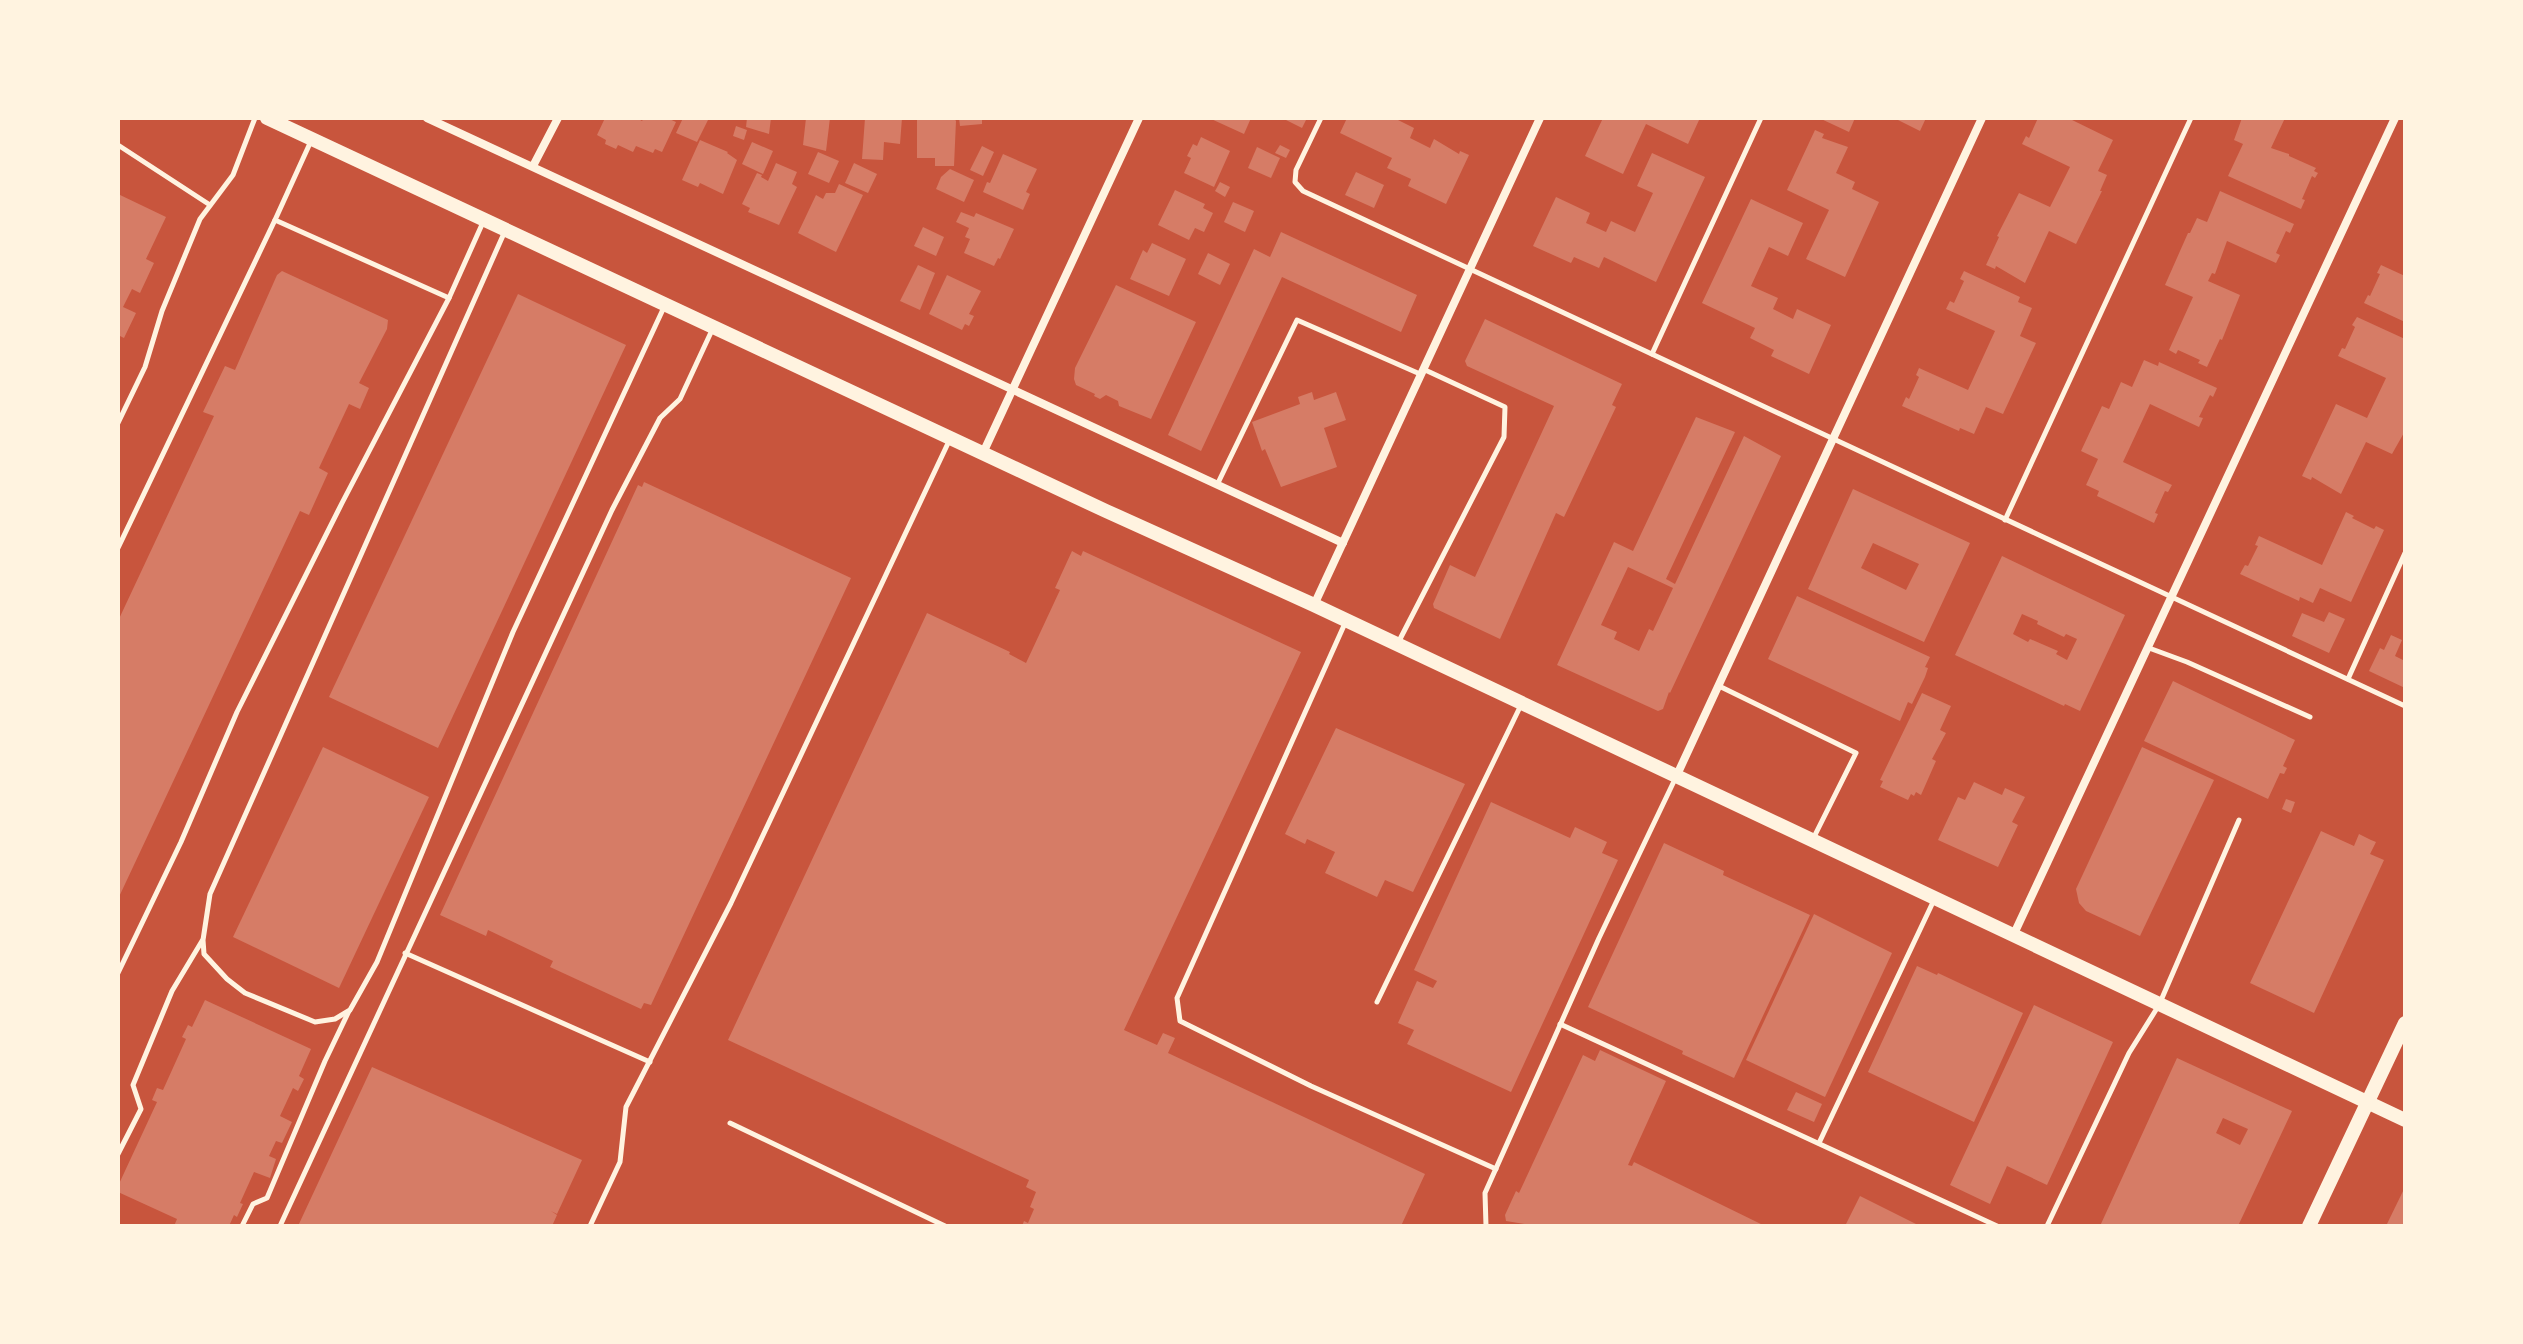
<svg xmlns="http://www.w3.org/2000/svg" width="2523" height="1344" viewBox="0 0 2523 1344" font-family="'Source Serif 4',serif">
	<rect width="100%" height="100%" fill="#c8553d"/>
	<!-- building -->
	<g fill="#d67c66" fill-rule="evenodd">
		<path d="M605 118H637L642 121 644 118H667L676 122 662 152 655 149 653 153 636 146 633 152 618 145 616 149 605 144 606 140 597 135Z"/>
		<path d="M683 118 708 120 697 142 676 133Z"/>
		<path d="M747 118H771L769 134 746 127Z"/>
		<path d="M806 118H830L826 151 803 145Z"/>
		<path d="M865 118H902L900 144 884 142 883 160 862 159Z"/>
		<path d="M917 118H954L956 121 954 166H935V158H917Z"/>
		<path d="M959 118H982V124L960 126Z"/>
		<path d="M1209 118H1251L1244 134Z"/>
		<path d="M1282 118H1307L1302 128Z"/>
		<path d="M1347 118H1394L1414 128 1410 138 1430 148 1434 139 1459 154 1460 151 1469 155 1446 204 1408 186 1411 179 1387 168 1392 158 1340 133Z"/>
		<path d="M1603 118H1700L1688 144 1646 124 1623 174 1585 156Z"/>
		<path d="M1819 118H1855L1849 132Z"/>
		<path d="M1894 118H1926L1920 131Z"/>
		<path d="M2038 118H2068L2113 140 2098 171 2107 175 2100 191H2102L2076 244 2049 231 2025 283 1996 266 1995 269 1986 265 1999 237 1997 236 2019 193 2050 207 2070 167 2022 144 2026 136 2029 138Z"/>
		<path d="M2242 118H2285L2271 148 2289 154V156L2316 168 2314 171 2318 173 2315 178 2312 176 2302 199 2305 200 2301 209 2228 176 2243 144 2234 140Z"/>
		<path d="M736 126 747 130 744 140 733 136Z"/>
		<path d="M1815 130 1824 134 1822 138 1848 147 1836 173 1855 182 1852 189 1879 202 1845 277 1806 259 1829 210 1787 190Z"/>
		<path d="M1201 137 1230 151 1214 187 1184 173 1191 158 1187 156 1193 144 1197 146Z"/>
		<path d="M700 140 728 152 727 153 737 160 723 194 700 183 698 187 682 180Z"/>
		<path d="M752 142 773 151 763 174 742 164Z"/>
		<path d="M1280 145 1290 150 1286 158 1275 153Z"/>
		<path d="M982 146 994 152 983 176 970 170Z"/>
		<path d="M1257 147 1280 158 1271 178 1248 168Z"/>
		<path d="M818 152 839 161 829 183 808 174Z"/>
		<path d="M1652 153 1705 177 1656 282 1604 257 1599 268 1574 257 1571 263 1533 246 1556 197 1590 213 1586 223 1606 232 1611 221 1635 232 1653 193 1637 186Z"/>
		<path d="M1003 154 1037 169 1026 192 1030 194 1023 210 983 192 987 182 990 183Z"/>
		<path d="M776 163 797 172 792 184 797 187 779 225 748 212 750 208 742 204 756 175 757 173 762 175 761 177 768 181Z"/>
		<path d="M854 163 877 174 868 193 845 183Z"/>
		<path d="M950 169 974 180 964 202 936 189 941 177Z"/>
		<path d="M1356 172 1384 185 1374 208 1345 195Z"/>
		<path d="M1220 182 1230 187 1225 197 1215 191Z"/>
		<path d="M839 184 863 195 836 252 798 233 816 195 823 199 826 193H835Z"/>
		<path d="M1175 190 1205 204 1203 208 1213 213 1204 232 1195 228 1189 240 1158 225Z"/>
		<path d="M2220 191 2294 224 2290 233 2286 231 2276 253 2280 255 2276 263 2227 241 2215 274 2212 273 2208 281 2240 295 2222 340 2220 339 2207 367 2198 363 2200 360 2178 350 2176 354 2169 350 2193 297 2165 285 2188 233H2190L2197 218 2207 222Z"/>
		<path d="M118 194 166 217 146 259 154 263 140 293 132 289 123 307 136 313 124 338 118 335Z"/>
		<path d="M1751 199 1803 223 1788 256 1769 247 1751 286 1778 298 1773 309 1793 319 1797 309 1831 325 1809 374 1771 356 1774 350 1750 338 1755 328 1702 303Z"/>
		<path d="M1233 202 1254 211 1245 232 1224 222Z"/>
		<path d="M961 212 974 217 976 213 1014 229 1000 259 998 258 994 266 964 253 970 239 965 237 969 228 956 222Z"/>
		<path d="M923 227 944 237 936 256 914 246Z"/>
		<path d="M1281 232 1417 295 1401 332 1282 277 1201 451 1168 435 1254 249 1270 257Z"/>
		<path d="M1152 243 1186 259 1169 296 1130 279 1143 250 1147 253Z"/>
		<path d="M1208 253 1230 264 1220 285 1198 274Z"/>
		<path d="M918 265 935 273 920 310 900 301Z"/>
		<path d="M2381 265 2405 276V322L2364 303 2368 295 2370 296 2380 274 2377 273Z"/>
		<path d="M282 271 388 320 387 329 359 383 369 388 360 409 349 404 319 468 328 473 309 515 300 511 118 899V621L214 416 203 412 225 366 235 370 277 275Z"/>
		<path d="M1964 271 2020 297 2018 302 2032 308 2020 336 2036 343 2003 414 1986 407 1974 434 1960 428 1959 431 1902 406 1906 397 1909 399 1919 377 1916 375 1919 368 1968 390 1995 331 1946 309 1950 301 1954 303 1964 281 1960 279Z"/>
		<path d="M947 275 981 291 969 314 974 316 969 326 965 324 962 330 929 314Z"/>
		<path d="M1116 285 1196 322 1151 419 1119 406 1118 401 1106 395 1100 399 1094 396 1095 394 1076 385 1074 379 1075 368Z"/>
		<path d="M518 294 626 345 438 748 329 697Z"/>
		<path d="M2357 317 2405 339V431L2392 454 2366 442 2341 494 2312 477 2311 480 2302 476 2336 404 2367 418 2386 378 2338 356 2342 348 2345 349 2355 327 2352 325Z"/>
		<path d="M1485 319 1622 384 1612 405 1616 407 1564 517 1556 513 1500 639 1434 608 1433 604 1450 565 1475 577 1554 406 1467 366 1465 361Z"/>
		<path d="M2144 360 2158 366 2159 362 2217 388 2213 397 2210 395 2199 417 2203 418 2199 427 2150 404 2123 462 2172 485 2168 492 2165 491 2155 513 2158 514 2154 523 2097 496 2099 491 2086 485 2098 459 2081 451 2102 406 2109 409 2121 382 2132 387Z"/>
		<path d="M1312 392 1314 400 1336 392 1346 420 1324 428 1337 467 1281 487 1265 449 1262 451 1252 422 1300 404 1298 397Z"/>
		<path d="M1696 417 1735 432 1666 579 1675 584 1744 436 1781 456 1670 693 1669 692 1663 709 1658 711 1557 665 1614 542 1633 551ZM1628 567 1673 588 1653 631 1649 629 1639 651 1614 639 1617 632 1601 625Z"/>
		<path d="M644 482 851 578 651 1005 644 1003 641 1009 550 967 553 961 488 930 486 936 440 915 638 485 642 487Z"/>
		<path d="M1853 489 1970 543 1924 642 1808 589ZM1873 543 1919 564 1906 590 1861 568Z"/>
		<path d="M2346 512 2354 516 2352 518 2374 529 2376 526 2384 530 2351 602 2320 588 2313 603 2300 597 2299 601 2240 574 2245 565 2248 566 2258 546 2255 545 2259 536 2322 565Z"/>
		<path d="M1072 551 1081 556 1083 551 1301 652 1124 1030 1157 1045 1163 1033 1175 1038 1168 1053 1425 1174 1401 1226H1022L1024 1221 1028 1223 1034 1209 1030 1207 1036 1192 1026 1187 1029 1180 728 1040 927 613 1010 652 1009 654 1026 663 1060 590 1055 588Z"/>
		<path d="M2002 556 2125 615 2080 711 2065 704 2064 706 1955 655ZM2022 614 2038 621 2037 624 2064 637 2066 634 2077 639 2067 660 2056 654 2058 651 2030 639 2028 642 2013 634Z"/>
		<path d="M1797 596 1930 657 1925 667 1928 668 1925 677 1912 704 1908 702 1900 721 1768 659Z"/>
		<path d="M2329 612 2345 619 2329 653 2292 636 2302 613 2324 622Z"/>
		<path d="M2391 635 2402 640 2395 656 2405 661V688L2369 671 2380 648 2384 650Z"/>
		<path d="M2173 681 2295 740 2283 766 2287 768 2284 774 2280 773 2268 799 2144 741Z"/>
		<path d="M1922 693 1951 706 1940 730 1946 733 1932 759 1936 761 1921 795 1916 792 1914 796 1911 794 1908 800 1880 787 1883 781 1880 780Z"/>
		<path d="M1336 728 1465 784 1413 892 1385 880 1377 897 1325 873 1335 852 1307 839 1305 844 1285 834Z"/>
		<path d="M323 747 429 797 339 988 233 937Z"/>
		<path d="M2142 747 2214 780 2140 936 2086 911 2079 903 2076 889Z"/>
		<path d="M1974 782 2002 795 2005 788 2025 797 2012 822 2018 825 1998 867 1938 840 1958 797 1965 800Z"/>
		<path d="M2286 799 2295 802 2291 813 2282 809Z"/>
		<path d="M1491 802 1570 838 1575 827 1607 842 1602 853 1618 860 1511 1092 1407 1044 1414 1030 1398 1023 1417 981 1433 988 1437 981 1414 970Z"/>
		<path d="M2321 831 2354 846 2359 834 2371 840 2376 842 2370 854 2384 860 2314 1013 2250 983Z"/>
		<path d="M1664 843 1724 871 1723 875 1810 915 1734 1078 1682 1054 1683 1051 1588 1007Z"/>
		<path d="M1814 914 1892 953 1825 1097 1746 1060Z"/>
		<path d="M1917 966 1937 975 1938 973 2023 1013 1974 1122 1868 1072Z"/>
		<path d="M205 1000 311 1049 299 1076 304 1079 298 1091 293 1088 280 1116 292 1122 282 1143 276 1141 269 1156 276 1159 270 1178 254 1172 240 1203 243 1204 237 1217 234 1215 229 1226H174L177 1219 118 1192V1186L157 1102 152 1100 157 1088 163 1090 186 1039 182 1037 188 1025 192 1027Z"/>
		<path d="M2034 1005 2113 1042 2047 1185 2007 1166 1990 1204 1950 1185Z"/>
		<path d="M1600 1050 1666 1081 1628 1165 1632 1166 1634 1162 1765 1226H1538L1506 1221 1505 1215 1516 1191 1519 1193 1583 1055 1595 1061Z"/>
		<path d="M2177 1058 2292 1111 2238 1226H2100ZM2223 1118 2248 1129 2240 1145 2216 1133Z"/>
		<path d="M372 1067 582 1160 557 1214 551 1211 557 1215 552 1226H298Z"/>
		<path d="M1796 1092 1822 1104 1814 1122 1787 1110Z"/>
		<path d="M2405 1187V1226H2386Z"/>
		<path d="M1860 1196 1920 1226H1845Z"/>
	</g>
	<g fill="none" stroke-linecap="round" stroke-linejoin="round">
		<!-- service -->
		<g stroke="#fff3e0" stroke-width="5">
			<path d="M1321 118 1296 170 1295 182 1303 191 2405 706"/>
			<path d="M311 141 275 220 449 298 484 220"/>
			<path d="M118 145 210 205"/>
			<path d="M505 231 210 894 203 940 204 954 227 979 245 993 315 1022 335 1019 350 1010 377 962 513 632 665 305"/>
			<path d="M1652 354 1761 118"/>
			<path d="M118 423 145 367 162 311 200 219 233 175 255 118"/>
			<path d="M1217 485 1297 320 1420 374"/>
			<path d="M2005 520 2191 118"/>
			<path d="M118 548 275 220"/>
			<path d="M1346 621 1177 998 1180 1021 1311 1086 1496 1169"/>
			<path d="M1398 643 1504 437 1505 407 1423 369"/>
			<path d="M2149 648 2187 662 2310 717"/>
			<path d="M2348 679 2405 553"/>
			<path d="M1719 686 1856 753 1814 837"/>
			<path d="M405 953 650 1062"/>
			<path d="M118 973 181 842 237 712 342 503 449 298"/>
			<path d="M1377 1002 1521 705"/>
			<path d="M1560 1024 1997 1226"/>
			<path d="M730 1123 945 1226"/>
			<path d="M1819 1143 1934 900"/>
			<path d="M118 1154 141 1109 133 1085 172 991 202 941"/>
			<path d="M242 1226 253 1204 267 1198 325 1061 349 1011"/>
			<path d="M280 1226 612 510 660 418 680 399 713 328"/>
			<path d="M590 1226 620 1162 626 1107 731 903 950 439"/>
			<path d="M1486 1226 1485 1193 1599 938 1676 777"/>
			<path d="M2047 1226 2129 1053 2159 1005 2239 820"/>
		</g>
		<!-- minor -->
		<g stroke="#fff3e0" stroke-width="8">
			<path d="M427 118 1343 543"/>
			<path d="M533 166 558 118"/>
			<path d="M983 453 1139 118"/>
			<path d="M1314 605 1540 118"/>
			<path d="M1676 777 1982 118"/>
			<path d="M2013 936 2395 118"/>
		</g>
		<!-- tertiary -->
		<path stroke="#fff3e0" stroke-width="14" d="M2309 1226 2405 1023"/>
		<!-- secondary -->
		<path stroke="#fff3e0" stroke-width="14" d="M267 118 1106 511 1314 605 2405 1120"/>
	</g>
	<!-- border -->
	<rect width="2523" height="1344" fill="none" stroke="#fff3e0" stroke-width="240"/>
</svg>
